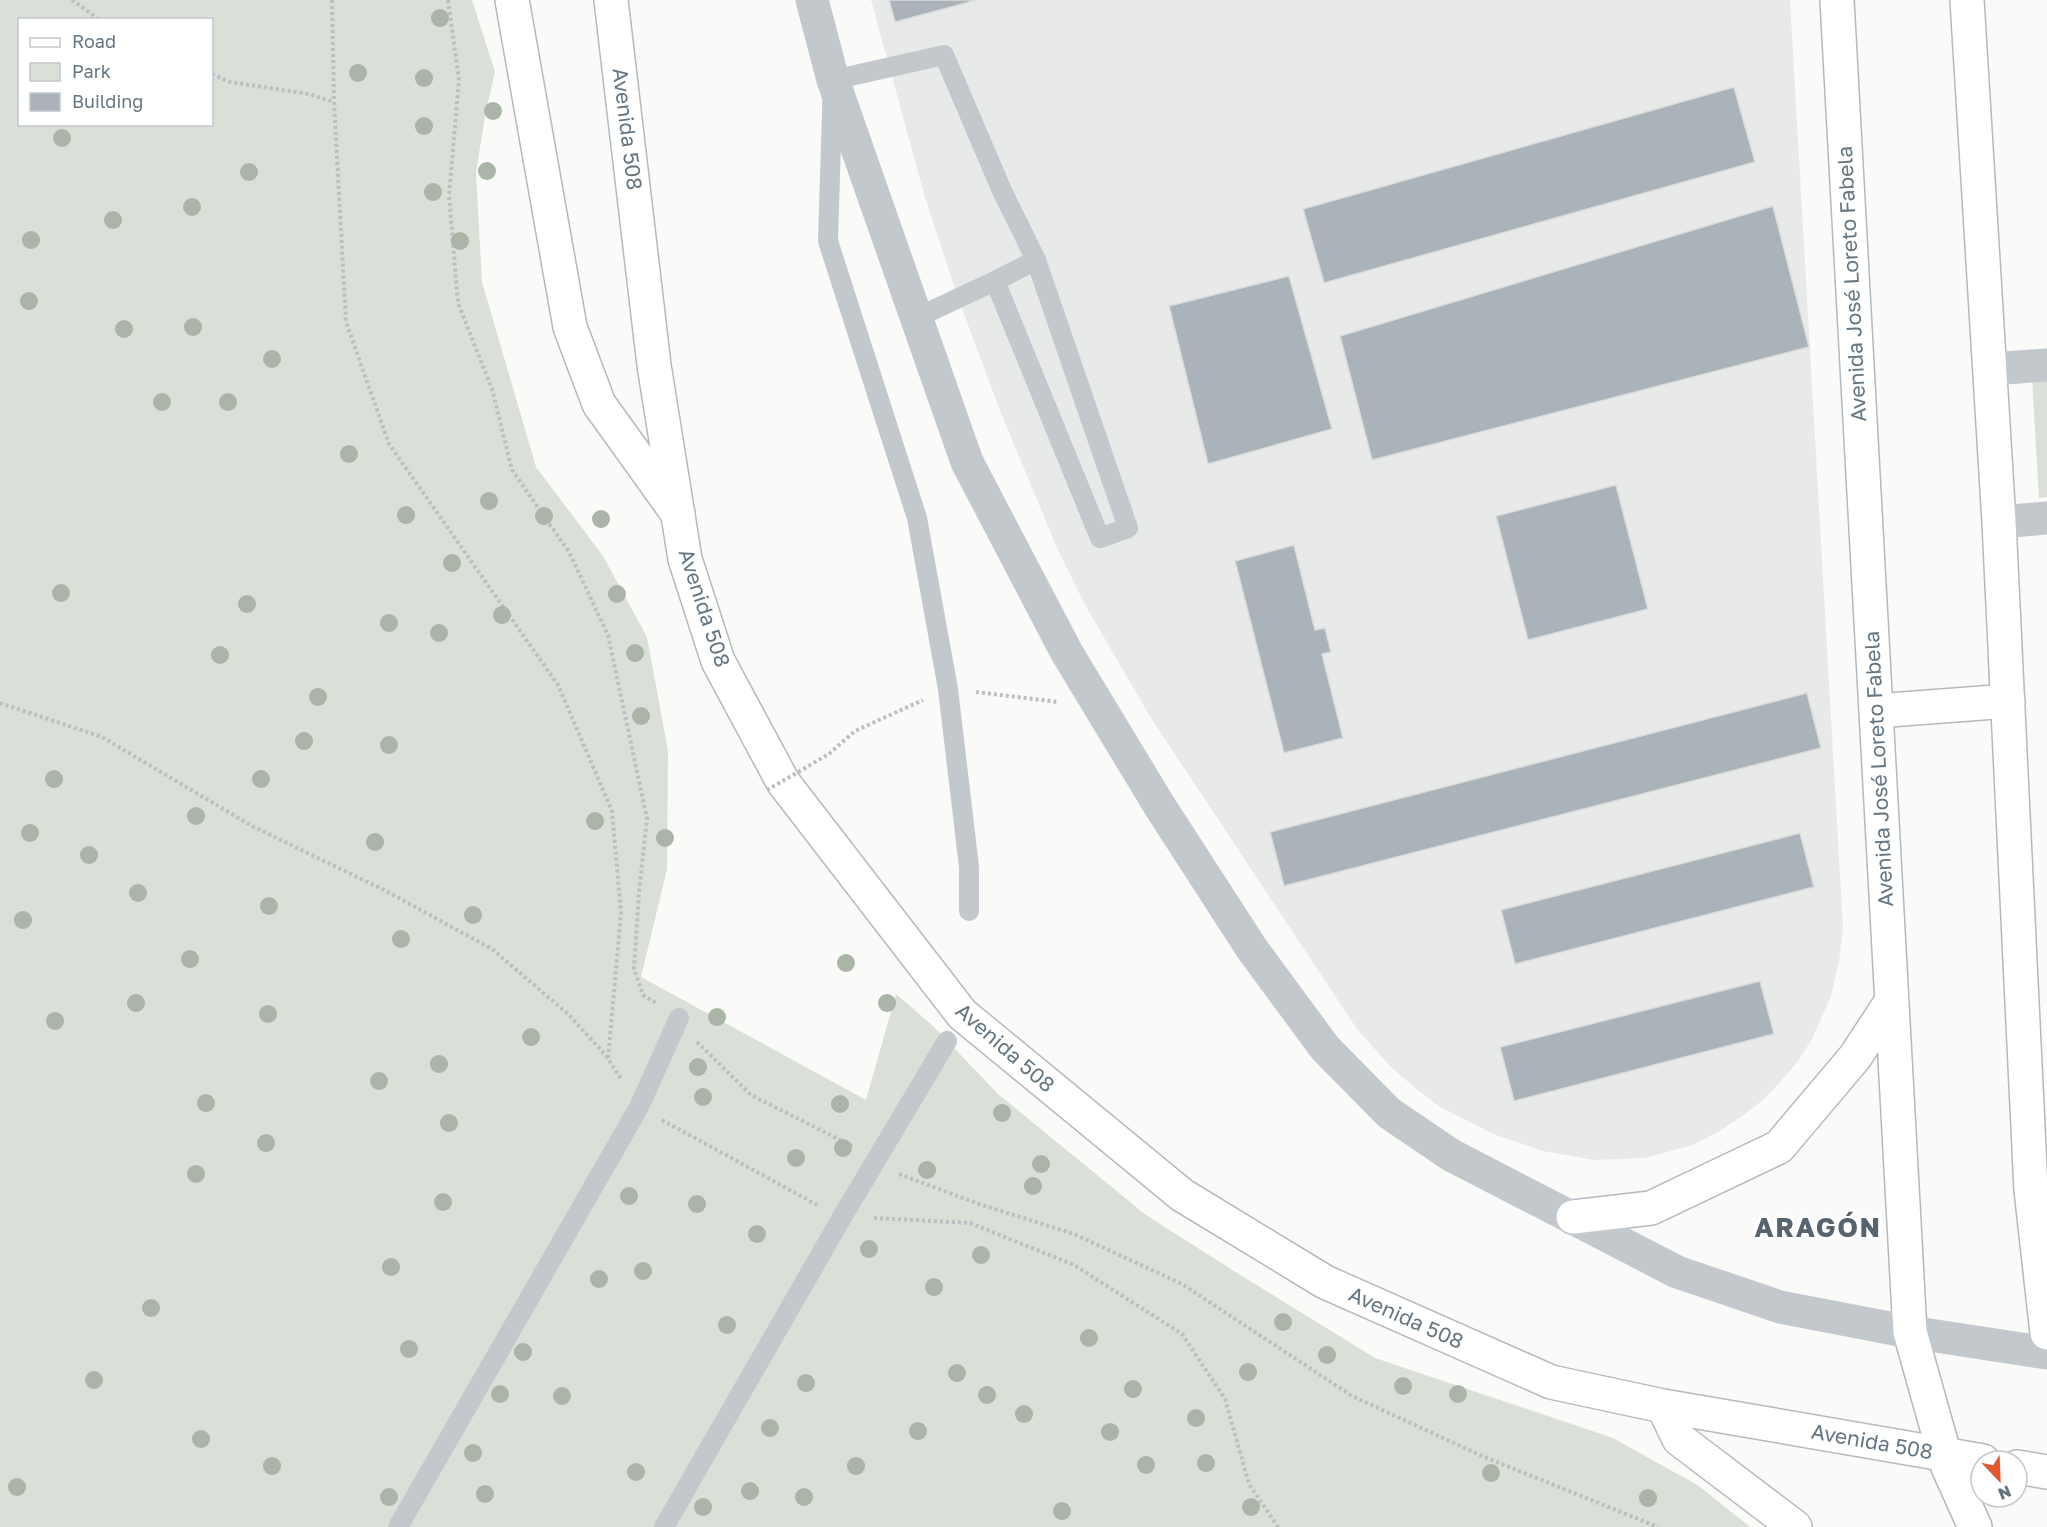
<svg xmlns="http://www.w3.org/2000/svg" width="2047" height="1527" viewBox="0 0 2047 1527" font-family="'Golos Text',sans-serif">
	<rect width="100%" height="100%" fill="#fafaf8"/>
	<!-- built -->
	<path fill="#e8e9e9" d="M871 0H1790L1843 928 1839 962 1831 996 1812 1039 1798 1061 1781 1081 1763 1100 1741 1117 1718 1132 1693 1145 1645 1158 1594 1160 1543 1151 1493 1134 1440 1107 1414 1087 1390 1066 1357 1029 1151 718 1084 603 1057 548 1001 413 958 298 924 194Z"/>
	<!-- green -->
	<g fill="#dadfd7" fill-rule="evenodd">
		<path d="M0 0H472L495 72 485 116 476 173 482 282 536 467 603 556 647 637 668 751 667 869 641 977 866 1100 896 994 932 1025 998 1094 1146 1215 1237 1273 1375 1358 1613 1438 1699 1486 1750 1527H0ZM20 20H212V124H20Z"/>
		<path d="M2047 377V497L2039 498 2032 378Z"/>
	</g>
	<!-- building -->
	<g fill="#aab3b9" stroke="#dcdcda" stroke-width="1.5">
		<path d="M889 0H977L895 22Z"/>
		<path d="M1734 87 1755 162 1324 283 1303 209Z"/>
		<path d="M1773 206 1809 347 1372 460 1340 336Z"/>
		<path d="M1289 276 1332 429 1208 464 1169 306Z"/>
		<path d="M1616 485 1648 609 1528 640 1496 516Z"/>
		<path d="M1294 545 1315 630 1325 628 1331 652 1322 654 1343 738 1284 753 1235 561Z"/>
		<path d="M1807 693 1821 748 1284 886 1270 832Z"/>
		<path d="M1800 833 1814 887 1515 964 1501 910Z"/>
		<path d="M1760 981 1774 1034 1514 1101 1500 1047Z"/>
	</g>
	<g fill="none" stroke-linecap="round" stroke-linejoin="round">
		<!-- secondary casing -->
		<g stroke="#b3babf" stroke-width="36">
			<g id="secondary">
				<path d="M1837 0 1910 1332 1948 1467 1975 1527"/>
				<path d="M1967 0 1999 522 2031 1190 2047 1333"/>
				<path d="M1876 711 2008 701"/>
				<path d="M1573 1217 1651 1208 1779 1147 1855 1057 1891 1002"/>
			</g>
		</g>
		<!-- primary casing -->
		<g stroke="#b5babe" stroke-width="36">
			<g id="primary">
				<path d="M611 0 654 365 685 559 718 661 783 782 962 1014 1182 1195 1325 1282 1551 1382 1663 1406 1983 1461"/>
				<path d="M1663 1406 1679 1439 1795 1527"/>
				<path d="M2017 1467 2047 1472"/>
			</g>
		</g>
		<!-- trunk casing -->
		<g stroke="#b4b9bd" stroke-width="36">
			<path id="trunk" d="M512 0 570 327 599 404 678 514"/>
		</g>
		<!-- path -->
		<g stroke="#bbbfc2" stroke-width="4" stroke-dasharray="3 3" stroke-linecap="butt">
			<path d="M72 0 100 20"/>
			<path d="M332 0 334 102 346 322 389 444 558 685 612 811 621 913 608 1059 622 1080"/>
			<path d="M448 0 459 80 449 196 458 303 492 389 512 470 569 552 608 635 647 819 639 892 634 969 643 995 658 1004"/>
			<path d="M212 74 230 82 309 94 334 102"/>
			<path d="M976 692 1058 702"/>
			<path d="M0 703 102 737 252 826 384 890 492 949 568 1014 608 1058"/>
			<path d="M829 754 855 731 923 700"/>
			<path d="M697 1042 751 1095 854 1147"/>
			<path d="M662 1120 819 1206"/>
			<path d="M899 1174 979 1204 1074 1234 1182 1284 1352 1396 1482 1456 1658 1527"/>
			<path d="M874 1218 970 1223 1074 1265 1182 1334 1225 1399 1249 1484 1278 1527"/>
		</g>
		<!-- service -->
		<g stroke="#c3c8cc" stroke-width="20">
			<path d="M916 318 995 281 1036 260"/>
			<path d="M969 911V867L948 689 917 518 828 241 833 80 944 55 1003 193 1036 260 1128 528 1100 538 995 281"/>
			<path d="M398 1527 639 1107 679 1018"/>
			<path d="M664 1527 841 1219 947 1041"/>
		</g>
		<!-- minor -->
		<g stroke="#c3c8cc" stroke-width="33">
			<path d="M1990 369 2047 365"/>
			<path d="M1999 522 2047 518"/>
		</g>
		<!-- tertiary -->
		<path stroke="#c3c8cc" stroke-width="33" d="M812 0 833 80 967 462 1067 653 1159 805 1252 949 1325 1048 1389 1113 1451 1155 1677 1272 1780 1307 1910 1332 2047 1353"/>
		<!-- secondary -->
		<use href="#secondary" stroke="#fff" stroke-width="33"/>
		<!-- primary -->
		<use href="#primary" stroke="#fff" stroke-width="33"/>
		<!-- trunk -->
		<use href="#trunk" stroke="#fff" stroke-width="33"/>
		<!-- path-bridge -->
		<path stroke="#bbbfc2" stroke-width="4" stroke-dasharray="3 3" stroke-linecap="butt" d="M767 790 829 754"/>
	</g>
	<!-- trees -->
	<g fill="#aab4a7">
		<circle cx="440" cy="18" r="9"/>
		<circle cx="358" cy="73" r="9"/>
		<circle cx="424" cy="78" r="9"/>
		<circle cx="493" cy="111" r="9"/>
		<circle cx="424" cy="126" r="9"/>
		<circle cx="62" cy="138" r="9"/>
		<circle cx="487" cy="171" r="9"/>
		<circle cx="249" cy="172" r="9"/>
		<circle cx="433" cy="192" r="9"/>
		<circle cx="192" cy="207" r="9"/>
		<circle cx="113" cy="220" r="9"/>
		<circle cx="31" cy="240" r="9"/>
		<circle cx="460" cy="241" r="9"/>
		<circle cx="29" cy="301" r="9"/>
		<circle cx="193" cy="327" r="9"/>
		<circle cx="124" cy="329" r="9"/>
		<circle cx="272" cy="359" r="9"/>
		<circle cx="162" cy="402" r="9"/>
		<circle cx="228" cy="402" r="9"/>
		<circle cx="349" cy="454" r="9"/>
		<circle cx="489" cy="501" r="9"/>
		<circle cx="406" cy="515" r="9"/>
		<circle cx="544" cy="516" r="9"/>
		<circle cx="601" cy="519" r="9"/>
		<circle cx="452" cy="563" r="9"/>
		<circle cx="61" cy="593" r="9"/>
		<circle cx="617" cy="594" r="9"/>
		<circle cx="247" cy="604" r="9"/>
		<circle cx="502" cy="615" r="9"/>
		<circle cx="389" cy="623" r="9"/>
		<circle cx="439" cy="633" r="9"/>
		<circle cx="635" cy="653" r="9"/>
		<circle cx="220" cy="655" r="9"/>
		<circle cx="318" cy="697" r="9"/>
		<circle cx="641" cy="716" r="9"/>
		<circle cx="304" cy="741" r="9"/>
		<circle cx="389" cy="745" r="9"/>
		<circle cx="54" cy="779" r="9"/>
		<circle cx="261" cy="779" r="9"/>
		<circle cx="196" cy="816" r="9"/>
		<circle cx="595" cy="821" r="9"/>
		<circle cx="30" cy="833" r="9"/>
		<circle cx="665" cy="838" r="9"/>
		<circle cx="375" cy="842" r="9"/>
		<circle cx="89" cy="855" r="9"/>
		<circle cx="138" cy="893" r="9"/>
		<circle cx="269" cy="906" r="9"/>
		<circle cx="473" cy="915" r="9"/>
		<circle cx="23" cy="920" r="9"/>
		<circle cx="401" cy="939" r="9"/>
		<circle cx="190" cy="959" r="9"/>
		<circle cx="846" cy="963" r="9"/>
		<circle cx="136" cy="1003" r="9"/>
		<circle cx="887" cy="1003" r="9"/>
		<circle cx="268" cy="1014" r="9"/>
		<circle cx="717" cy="1017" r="9"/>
		<circle cx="55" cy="1021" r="9"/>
		<circle cx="531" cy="1037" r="9"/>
		<circle cx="439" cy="1064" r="9"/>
		<circle cx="698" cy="1067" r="9"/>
		<circle cx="379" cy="1081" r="9"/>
		<circle cx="703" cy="1097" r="9"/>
		<circle cx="206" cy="1103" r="9"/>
		<circle cx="840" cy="1104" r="9"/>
		<circle cx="1002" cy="1113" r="9"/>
		<circle cx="449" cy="1123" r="9"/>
		<circle cx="266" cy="1143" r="9"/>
		<circle cx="843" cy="1148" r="9"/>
		<circle cx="796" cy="1158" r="9"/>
		<circle cx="1041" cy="1164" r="9"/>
		<circle cx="927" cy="1170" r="9"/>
		<circle cx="196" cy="1174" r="9"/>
		<circle cx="1033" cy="1186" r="9"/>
		<circle cx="629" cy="1196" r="9"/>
		<circle cx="443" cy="1202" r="9"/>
		<circle cx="697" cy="1204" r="9"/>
		<circle cx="757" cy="1234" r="9"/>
		<circle cx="869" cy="1249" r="9"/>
		<circle cx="981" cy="1255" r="9"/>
		<circle cx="391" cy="1267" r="9"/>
		<circle cx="643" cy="1271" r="9"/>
		<circle cx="599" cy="1279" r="9"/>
		<circle cx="934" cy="1287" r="9"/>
		<circle cx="151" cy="1308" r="9"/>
		<circle cx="1283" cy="1322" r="9"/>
		<circle cx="727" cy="1325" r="9"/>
		<circle cx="1089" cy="1338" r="9"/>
		<circle cx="409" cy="1349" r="9"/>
		<circle cx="523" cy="1352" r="9"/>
		<circle cx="1327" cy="1355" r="9"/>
		<circle cx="1248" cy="1372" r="9"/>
		<circle cx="957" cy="1373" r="9"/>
		<circle cx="94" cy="1380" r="9"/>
		<circle cx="806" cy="1383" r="9"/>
		<circle cx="1403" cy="1386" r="9"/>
		<circle cx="1133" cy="1389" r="9"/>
		<circle cx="500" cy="1394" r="9"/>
		<circle cx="1458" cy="1394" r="9"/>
		<circle cx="987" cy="1395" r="9"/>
		<circle cx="562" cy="1396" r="9"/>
		<circle cx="1024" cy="1414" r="9"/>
		<circle cx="1196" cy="1418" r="9"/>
		<circle cx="770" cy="1428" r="9"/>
		<circle cx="918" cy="1431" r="9"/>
		<circle cx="1110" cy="1432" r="9"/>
		<circle cx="201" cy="1439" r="9"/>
		<circle cx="473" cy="1453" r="9"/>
		<circle cx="1206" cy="1463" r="9"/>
		<circle cx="1146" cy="1465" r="9"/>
		<circle cx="272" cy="1466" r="9"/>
		<circle cx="856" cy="1466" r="9"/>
		<circle cx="636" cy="1472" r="9"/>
		<circle cx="1491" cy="1473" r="9"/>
		<circle cx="17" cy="1487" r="9"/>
		<circle cx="750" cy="1491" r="9"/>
		<circle cx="485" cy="1494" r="9"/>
		<circle cx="389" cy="1497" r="9"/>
		<circle cx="804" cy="1497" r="9"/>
		<circle cx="1648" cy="1498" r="9"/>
		<circle cx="703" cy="1507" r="9"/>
		<circle cx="1251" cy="1507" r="9"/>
		<circle cx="1062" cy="1511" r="9"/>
	</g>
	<g text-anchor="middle" stroke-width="6" stroke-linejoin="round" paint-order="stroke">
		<!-- street labels -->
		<g font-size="21" fill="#657683" stroke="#fff">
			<text transform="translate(627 129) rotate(83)" y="7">Avenida 508</text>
			<text transform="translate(1852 284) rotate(-93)" y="7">Avenida José Loreto Fabela</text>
			<text transform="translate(704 608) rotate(72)" y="7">Avenida 508</text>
			<text transform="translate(1879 769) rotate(-93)" y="7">Avenida José Loreto Fabela</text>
			<text transform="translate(1005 1048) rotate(41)" y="7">Avenida 508</text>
			<text transform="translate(1406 1318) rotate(24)" y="7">Avenida 508</text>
			<text transform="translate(1872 1442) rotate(10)" y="7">Avenida 508</text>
		</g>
		<!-- district labels -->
		<g font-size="27" font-weight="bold" letter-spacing="1.5" fill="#57646e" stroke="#fff">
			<text x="1818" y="1237">ARAGÓN</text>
		</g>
	</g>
	<!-- legend -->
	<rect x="18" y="18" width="195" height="108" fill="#ffffff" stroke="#c1c8cd" stroke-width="1.5"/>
	<rect x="30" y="38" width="30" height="9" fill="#ffffff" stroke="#c1c8cd" stroke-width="1.5"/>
	<text x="72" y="48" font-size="18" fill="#657683">Road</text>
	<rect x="30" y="63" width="30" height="18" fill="#dadfd7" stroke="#c1c8cd" stroke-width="1.5"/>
	<text x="72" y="78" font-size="18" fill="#657683">Park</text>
	<rect x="30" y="93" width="30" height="18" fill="#aab3b9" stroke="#c1c8cd" stroke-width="1.5"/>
	<text x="72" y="108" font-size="18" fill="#657683">Building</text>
	<!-- north arrow -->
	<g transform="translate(1999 1479) rotate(157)"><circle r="28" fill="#ffffff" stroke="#c1c8cd" stroke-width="1.5"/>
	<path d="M0-4.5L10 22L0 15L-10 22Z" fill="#e4572e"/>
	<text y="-9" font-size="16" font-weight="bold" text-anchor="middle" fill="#657683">N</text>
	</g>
</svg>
